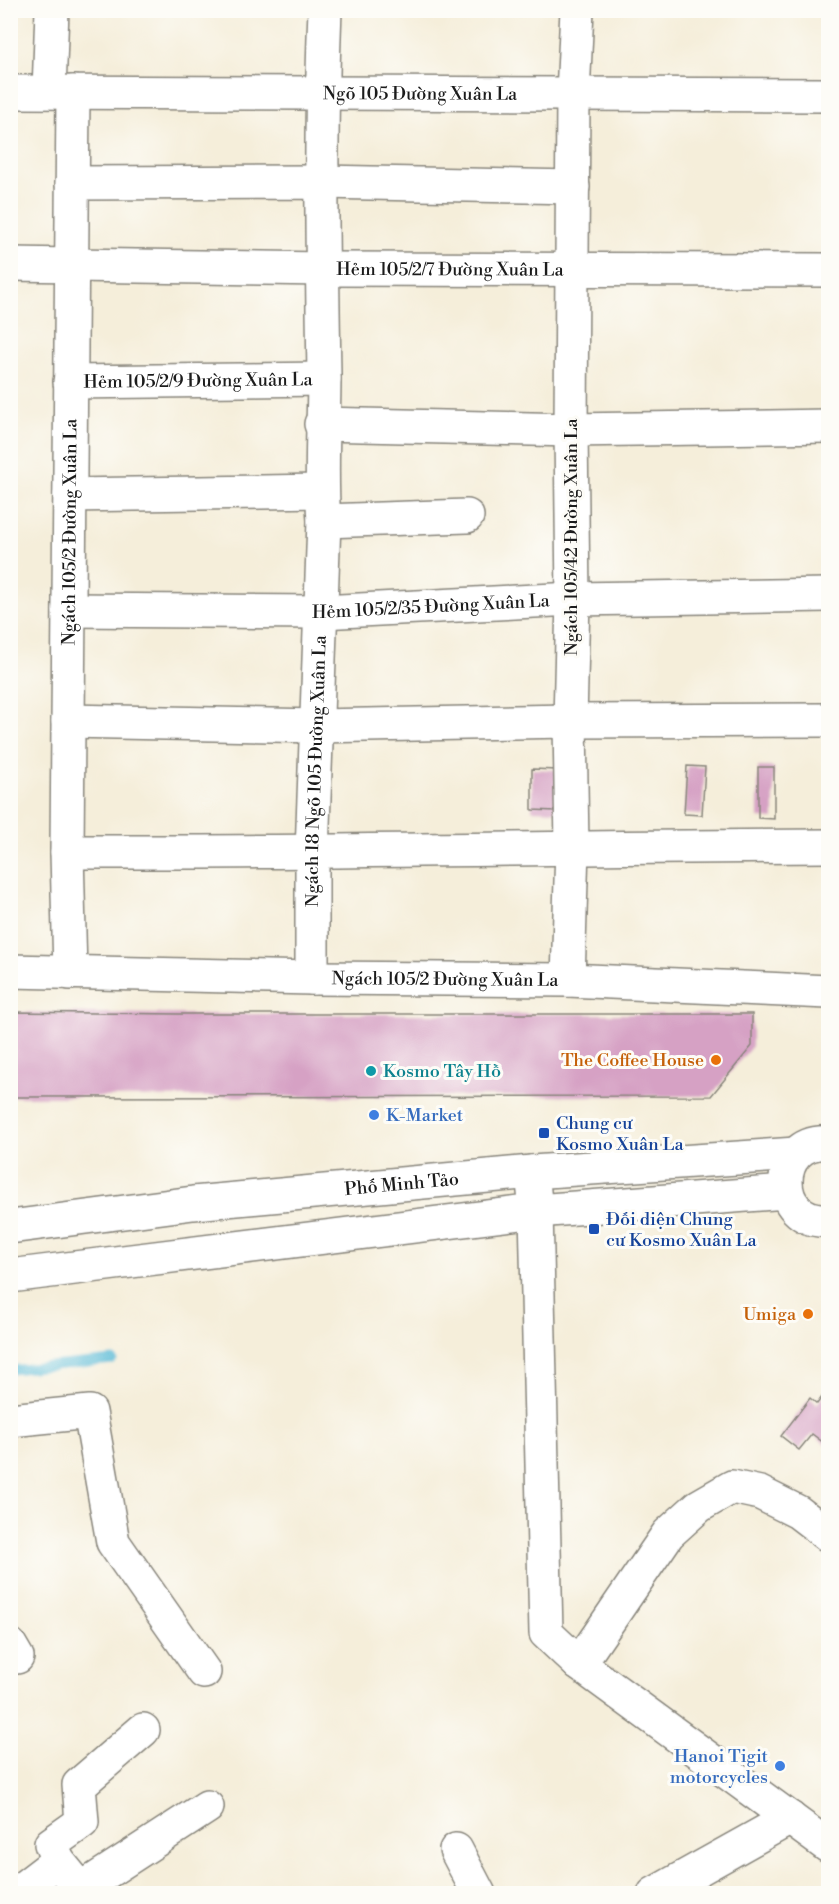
<svg xmlns="http://www.w3.org/2000/svg" width="839" height="1904" viewBox="0 0 839 1904" font-family="'Libre Bodoni',serif">
	<rect width="100%" height="100%" fill="#fdfcf7"/>
	<filter id="ink" filterUnits="userSpaceOnUse"><feTurbulence type="fractalNoise" baseFrequency=".0167" numOctaves="2"/><feDisplacementMap in="SourceGraphic" scale="12" xChannelSelector="R" yChannelSelector="G"/><feConvolveMatrix kernelMatrix="1 2 1 2 8 2 1 2 1" color-interpolation-filters="sRGB"/></filter>
	<filter id="wash" filterUnits="userSpaceOnUse"><feTurbulence type="fractalNoise" baseFrequency=".008" numOctaves="4" result="noise"/><feDisplacementMap in="SourceGraphic" scale="24" xChannelSelector="R" yChannelSelector="G"/><feGaussianBlur stdDeviation="1.35" result="paint"/><feColorMatrix in="noise" values="0 0 0 0 0 0 0 0 0 0 0 0 0 0 0 0 0 1.4 0 .05"/><feComposite in="paint" operator="in"/></filter>
	<g filter="url(#wash)">
		<rect width="100%" height="100%" fill="#f5eeda"/>
		<g fill="none" stroke-linecap="round" stroke-linejoin="round">
			<!-- stream -->
			<path stroke="#57b9d6" stroke-width="9" d="M10 1370 113 1360"/>
		</g>
		<g id="blocks">
			<!-- building -->
			<g fill="#d6a1c4">
				<path d="M10 36H12L15 63 10 65Z"/>
				<path d="M687 766 705 767 702 815 684 814Z"/>
				<path d="M758 767H774V819L758 818Z"/>
				<path d="M532 769 557 770 556 811 532 810Z"/>
				<path d="M10 1012 178 1014H752V1046L711 1096 10 1097Z"/>
				<path d="M828 1389V1446L812 1434 799 1450 781 1436 810 1398 817 1404Z"/>
			</g>
		</g>
	</g>
	<g filter="url(#ink)">
		<use href="#blocks" fill-opacity="0" stroke="#88857b" stroke-width="1.5"/>
		<g fill="none" stroke-linecap="round" stroke-linejoin="round">
			<!-- minor casing -->
			<g stroke="#88857b" stroke-width="36">
				<g id="minor">
					<path d="M49 91 52 10"/>
					<path id="s1" d="M10 92 828 95"/>
					<path d="M72 183 322 182 573 187"/>
					<path id="s2" d="M10 264 322 269 828 270"/>
					<path id="s3" d="M70 382 324 379"/>
					<path d="M321 424 571 430 828 426"/>
					<path d="M70 495 321 491"/>
					<path d="M324 521 467 516"/>
					<path id="s4" d="M69 610 321 612 573 599 828 595"/>
					<path d="M68 721 317 726 570 721 828 720"/>
					<path d="M67 852C321 853 575 847 828 846"/>
					<path id="s5" d="M10 971 312 978 568 980 828 992"/>
					<path id="s6" d="M70 973 67 852 73 92"/>
					<path id="s7" d="M312 978V853L324 521C320 472 324 424 324 375 322 254 320 132 325 10"/>
					<path d="M568 980 572 847 570 721 573 599 571 430 573 94 577 10"/>
					<path d="M828 1143C772 1139 772 1224 828 1220"/>
					<path d="M532 1172 536 1211 546 1633 579 1664 828 1846"/>
					<path id="s8" d="M10 1227 193 1203 532 1172 796 1154"/>
					<path d="M10 1276 536 1211 786 1192"/>
					<path d="M10 1420 90 1412 113 1542 204 1672"/>
					<path d="M10 1645 17 1657"/>
					<path d="M579 1664 668 1534 699 1506 732 1487 760 1493 798 1512 828 1535"/>
					<path d="M456 1850 479 1894"/>
					<path d="M58 1861 81 1889 207 1807"/>
					<path d="M15 1894 58 1861 51 1844 82 1822 79 1785 143 1730"/>
					<path d="M654 1894 790 1818"/>
				</g>
			</g>
			<!-- minor -->
			<use href="#minor" stroke="#fff" stroke-width="33"/>
		</g>
	</g>
	<!-- markers -->
	<g fill="#e8710a" stroke="#fdfcf7" stroke-width="2">
		<circle cx="716" cy="1060" r="6"/>
		<circle cx="808" cy="1314" r="6"/>
	</g>
	<circle fill="#0f9aa8" stroke="#fdfcf7" stroke-width="2" cx="371" cy="1071" r="6"/>
	<g fill="#3f7fe0" stroke="#fdfcf7" stroke-width="2">
		<circle cx="374" cy="1115" r="6"/>
		<circle cx="780" cy="1766" r="6"/>
	</g>
	<g fill="#1a4fb4" stroke="#fdfcf7" stroke-width="2">
		<rect x="538" y="1127" width="12" height="12" rx="3"/>
		<rect x="588" y="1223" width="12" height="12" rx="3"/>
	</g>
	<g text-anchor="middle" stroke-width="6" stroke-linejoin="round" paint-order="stroke">
		<!-- street labels -->
		<g font-size="18" fill="#1c1c1c" stroke="#fdfcf7">
			<text dy="6" stroke="none"><textPath href="#s1" startOffset="410">Ngõ 105 Đường Xuân La</textPath></text>
			<text dy="6" stroke="none"><textPath href="#s2" startOffset="440">Hẻm 105/2/7 Đường Xuân La</textPath></text>
			<text dy="6" stroke="none"><textPath href="#s3" startOffset="128">Hẻm 105/2/9 Đường Xuân La</textPath></text>
			<text dy="6" stroke="none"><textPath href="#s6" startOffset="441">Ngách 105/2 Đường Xuân La</textPath></text>
			<text transform="translate(571 537) rotate(-90)" y="6">Ngách 105/42 Đường Xuân La</text>
			<text dy="6" stroke="none"><textPath href="#s4" startOffset="362">Hẻm 105/2/35 Đường Xuân La</textPath></text>
			<text dy="6" stroke="none"><textPath href="#s7" startOffset="207">Ngách 18 Ngõ 105 Đường Xuân La</textPath></text>
			<text dy="6" stroke="none"><textPath href="#s5" startOffset="435">Ngách 105/2 Đường Xuân La</textPath></text>
			<text dy="6" stroke="none"><textPath href="#s8" startOffset="394">Phố Minh Tảo</textPath></text>
		</g>
		<!-- food labels -->
		<g font-size="18" fill="#c56008" stroke="#fdfcf7" text-anchor="end">
			<text x="704" y="1066">The Coffee House</text>
			<text x="796" y="1320">Umiga</text>
		</g>
		<!-- culture labels -->
		<g font-size="18" fill="#0d838f" stroke="#fdfcf7" text-anchor="start">
			<text x="383" y="1077">Kosmo Tây Hồ</text>
		</g>
		<!-- shop labels -->
		<g font-size="18" fill="#366cbe" stroke="#fdfcf7" text-anchor="start">
			<text x="386" y="1121">K-Market</text>
			<text x="768" y="1762" text-anchor="end">Hanoi Tigit<tspan x="768" dy="21">motorcycles</tspan></text>
		</g>
		<!-- transit labels -->
		<g font-size="18" fill="#164399" stroke="#fdfcf7" text-anchor="start">
			<text x="556" y="1129">Chung cư<tspan x="556" dy="21">Kosmo Xuân La</tspan></text>
			<text x="606" y="1225">Đối diện Chung<tspan x="606" dy="21">cư Kosmo Xuân La</tspan></text>
		</g>
	</g>
	<!-- margin -->
	<rect width="839" height="1904" fill="none" stroke="#fdfcf7" stroke-width="36"/>
</svg>
